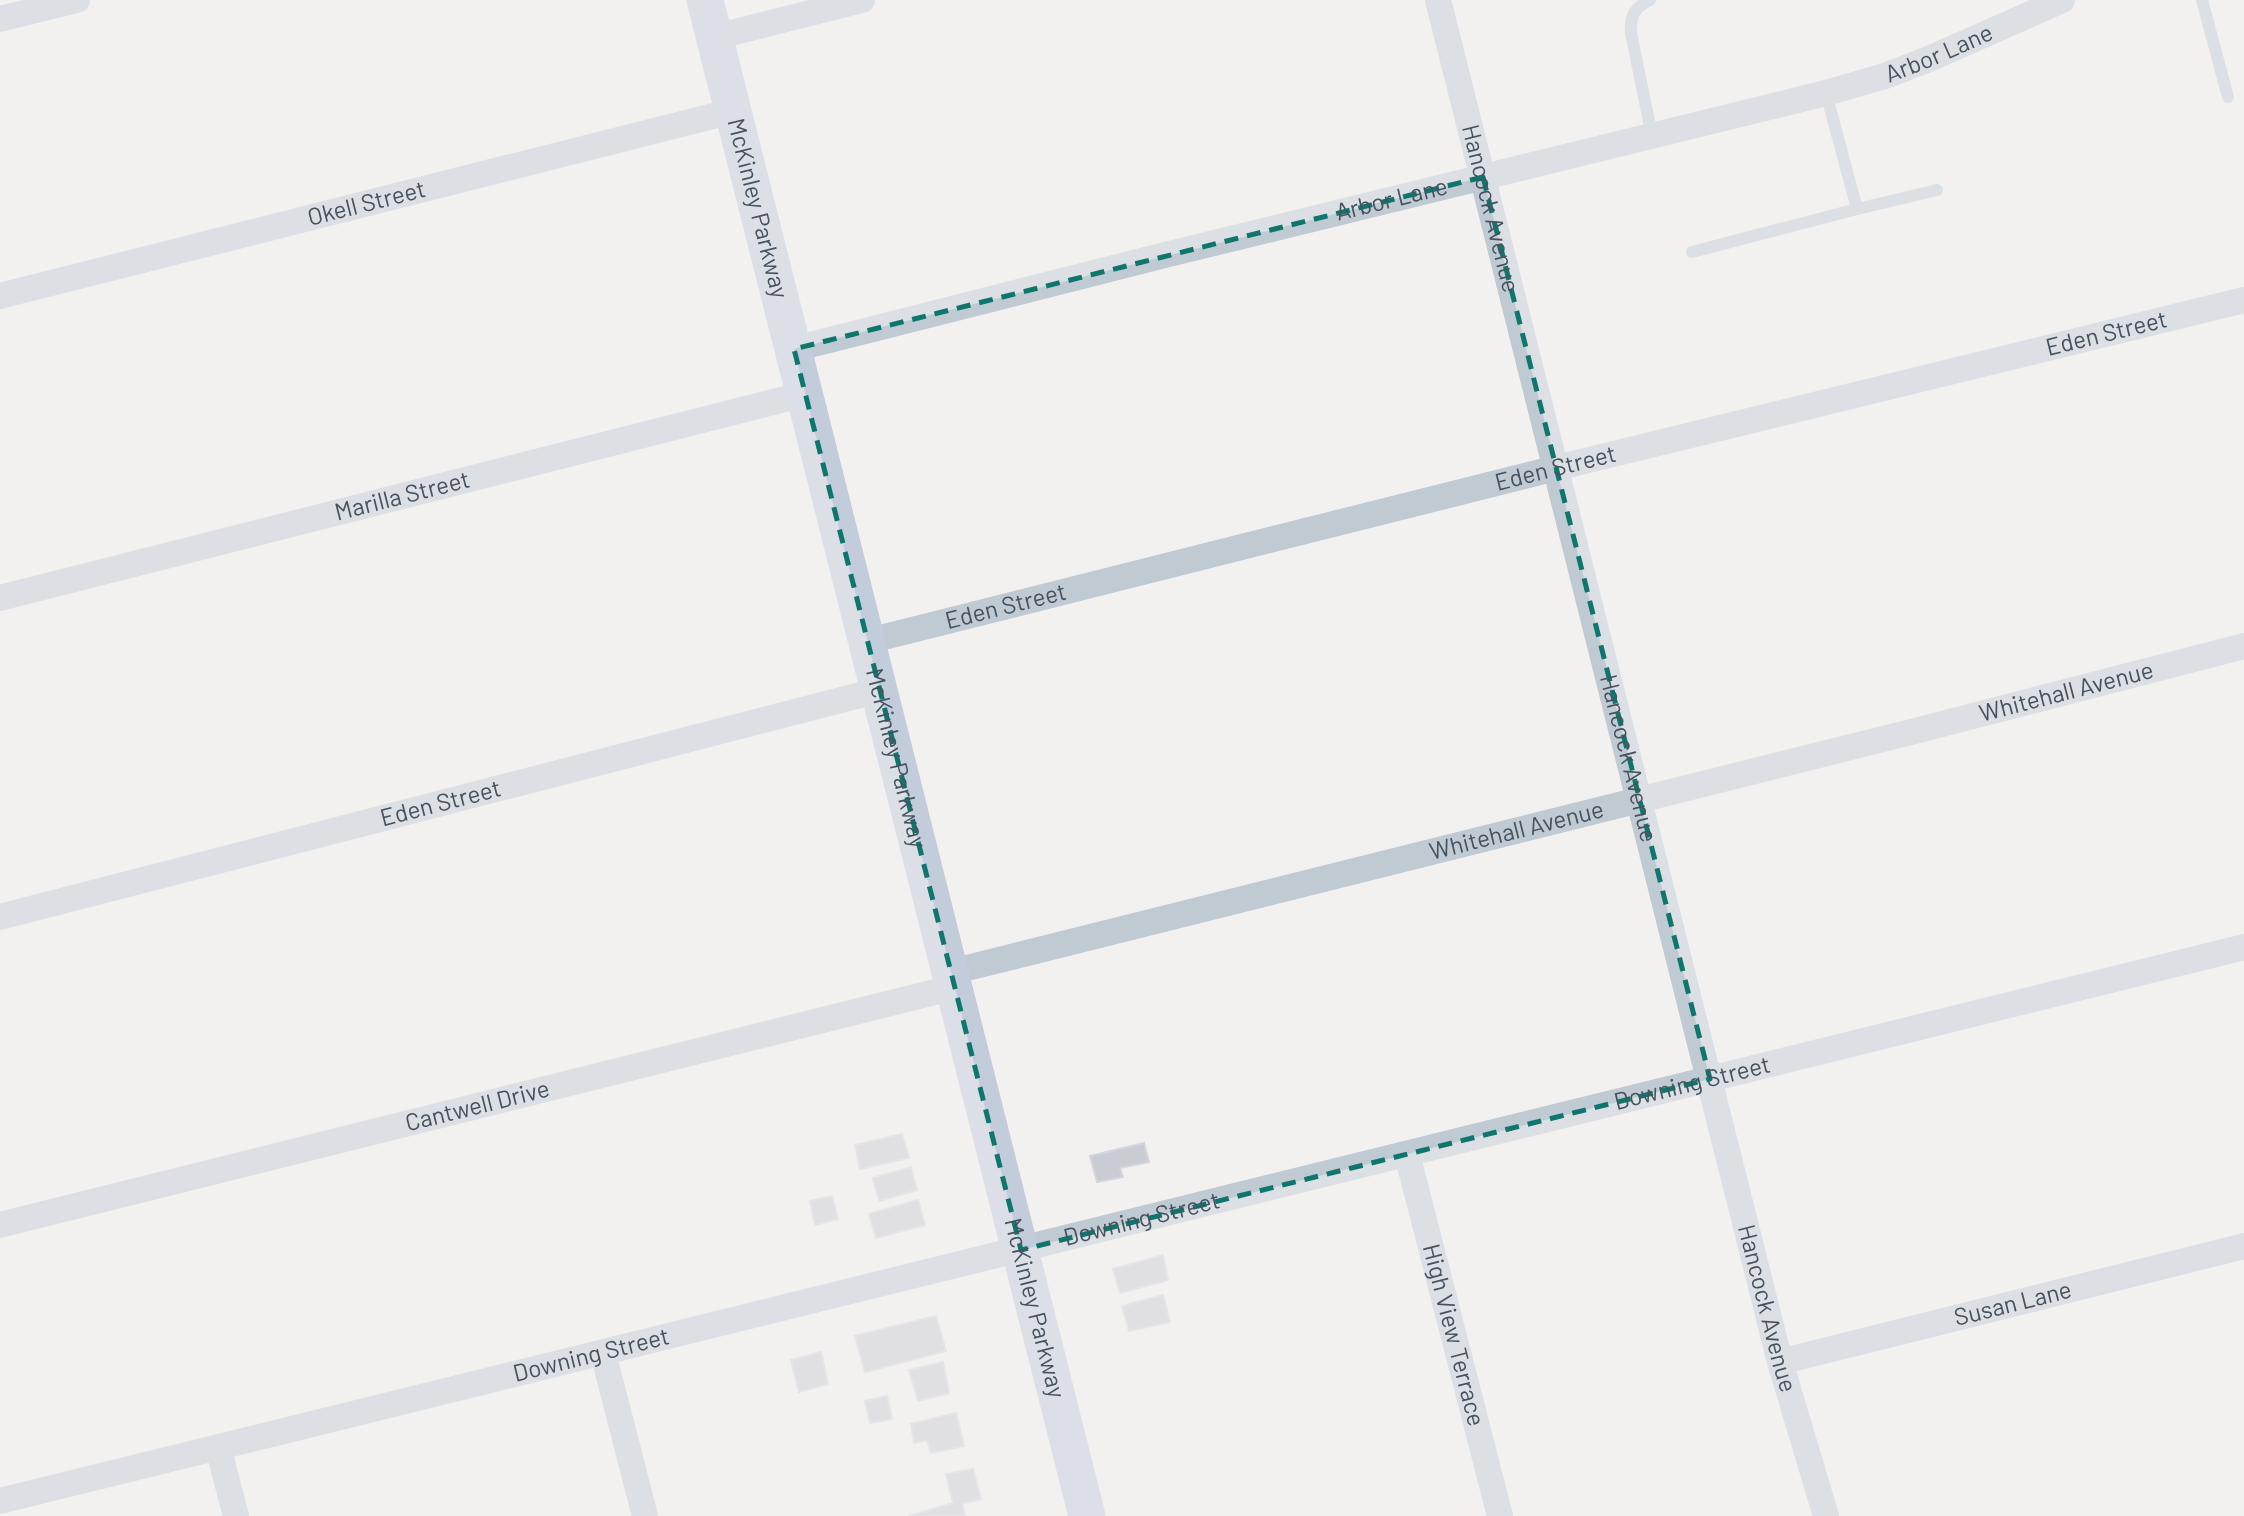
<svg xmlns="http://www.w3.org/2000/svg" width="2244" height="1516" viewBox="0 0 2244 1516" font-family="Barlow,sans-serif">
	<rect width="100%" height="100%" fill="#f3f0f0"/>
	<!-- building -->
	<g fill="#caccd3" stroke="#d4d6dc" stroke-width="2">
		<path d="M902 1134 909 1158 860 1169 855 1145Z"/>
		<path d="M1144 1143 1149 1162 1120 1168 1123 1177 1097 1182 1090 1156Z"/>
		<path d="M911 1167 917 1190 879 1201 873 1178Z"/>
		<path d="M832 1196 838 1219 815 1225 810 1201Z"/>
		<path d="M918 1200 925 1225 876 1238 869 1214Z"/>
		<path d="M1163 1255 1168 1280 1120 1293 1113 1269Z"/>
		<path d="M1163 1295 1170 1322 1129 1331 1122 1306Z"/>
		<path d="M936 1316 946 1351 865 1372 855 1336Z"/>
		<path d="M821 1352 828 1384 799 1392 791 1360Z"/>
		<path d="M943 1362 949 1393 918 1401 909 1370Z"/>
		<path d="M887 1396 892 1419 870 1423 865 1401Z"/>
		<path d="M956 1413 964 1446 931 1453 927 1440 914 1443 911 1424Z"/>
		<path d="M973 1469 981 1499 962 1504 965 1516H909L953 1503 946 1474Z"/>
	</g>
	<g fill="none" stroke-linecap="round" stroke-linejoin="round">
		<!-- lane -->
		<g stroke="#c0cad3" stroke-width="12">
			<path d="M1650 0C1634 8 1630 16 1631 33L1652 136"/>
			<path d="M2202 0 2228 97"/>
			<path d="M1857 209 1937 190"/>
			<path d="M1692 252 1857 209 1826 93"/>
		</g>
		<!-- street -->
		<g stroke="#c0cad3" stroke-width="26">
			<path id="s1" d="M1438 0 1780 1362 1826 1516"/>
			<path d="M0 19 77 0"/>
			<path d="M715 37 862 0"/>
			<path id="s2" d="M0 296 733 111"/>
			<path id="s3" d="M794 349 1165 255 1826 93 1885 76 1929 59 2062 0"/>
			<path id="s4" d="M0 598 805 394"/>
			<path id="s5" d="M868 641 1556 468 2244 300"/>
			<path id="s6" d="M0 917 880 690"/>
			<path id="s7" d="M951 972 1915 731 2244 646"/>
			<path id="s8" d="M1407 1154 1500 1516"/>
			<path id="s9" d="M0 1225 955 987"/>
			<path d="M603 1353 645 1516"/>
			<path id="s10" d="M1780 1362 2244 1246"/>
			<path d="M218 1447 236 1516"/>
			<path id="s11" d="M0 1501 2244 947"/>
		</g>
		<!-- secondary -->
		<path stroke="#c2ccda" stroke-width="37" id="s12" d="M705 0 1087 1516"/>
	</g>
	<!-- marked area -->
	<path d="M0 0H2244V1516H0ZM1483 177 1710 1079 1021 1250 794 349Z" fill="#f3f0f0" fill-opacity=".55" fill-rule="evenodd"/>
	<path fill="none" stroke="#0f766e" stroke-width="5" stroke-dasharray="14 9" stroke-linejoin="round" d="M1483 177 1710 1079 1021 1250 794 349Z"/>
	<g text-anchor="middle" stroke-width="5" stroke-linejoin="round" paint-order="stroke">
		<!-- street labels -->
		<g font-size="24" fill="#47525f" stroke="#fff">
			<text dy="8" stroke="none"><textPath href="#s3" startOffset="1183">Arbor Lane</textPath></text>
			<text dy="8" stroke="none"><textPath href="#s3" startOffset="616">Arbor Lane</textPath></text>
			<text dy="8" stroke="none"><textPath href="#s2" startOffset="378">Okell Street</textPath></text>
			<text dy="8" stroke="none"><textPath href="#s12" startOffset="215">McKinley Parkway</textPath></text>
			<text dy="8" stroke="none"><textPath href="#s1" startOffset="215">Hancock Avenue</textPath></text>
			<text dy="8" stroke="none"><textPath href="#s5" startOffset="1276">Eden Street</textPath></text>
			<text dy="8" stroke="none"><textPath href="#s5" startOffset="709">Eden Street</textPath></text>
			<text dy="8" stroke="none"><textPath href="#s4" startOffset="415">Marilla Street</textPath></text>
			<text dy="8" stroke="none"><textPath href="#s5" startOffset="142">Eden Street</textPath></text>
			<text dy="8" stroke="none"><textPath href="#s7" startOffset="1150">Whitehall Avenue</textPath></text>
			<text dy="8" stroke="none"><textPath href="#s12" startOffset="782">McKinley Parkway</textPath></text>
			<text dy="8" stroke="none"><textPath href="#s1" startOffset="782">Hancock Avenue</textPath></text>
			<text dy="8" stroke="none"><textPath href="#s6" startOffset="455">Eden Street</textPath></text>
			<text dy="8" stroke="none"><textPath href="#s7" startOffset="583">Whitehall Avenue</textPath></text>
			<text dy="8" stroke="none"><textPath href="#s11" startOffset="1743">Downing Street</textPath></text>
			<text dy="8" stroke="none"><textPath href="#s9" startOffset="492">Cantwell Drive</textPath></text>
			<text dy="8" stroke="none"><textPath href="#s11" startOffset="1176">Downing Street</textPath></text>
			<text dy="8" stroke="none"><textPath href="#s10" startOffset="240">Susan Lane</textPath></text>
			<text dy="8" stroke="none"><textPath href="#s12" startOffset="1349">McKinley Parkway</textPath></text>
			<text dy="8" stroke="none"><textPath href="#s1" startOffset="1349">Hancock Avenue</textPath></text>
			<text dy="8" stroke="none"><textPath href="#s8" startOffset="187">High View Terrace</textPath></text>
			<text dy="8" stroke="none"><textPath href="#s11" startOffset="609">Downing Street</textPath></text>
		</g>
	</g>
</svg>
